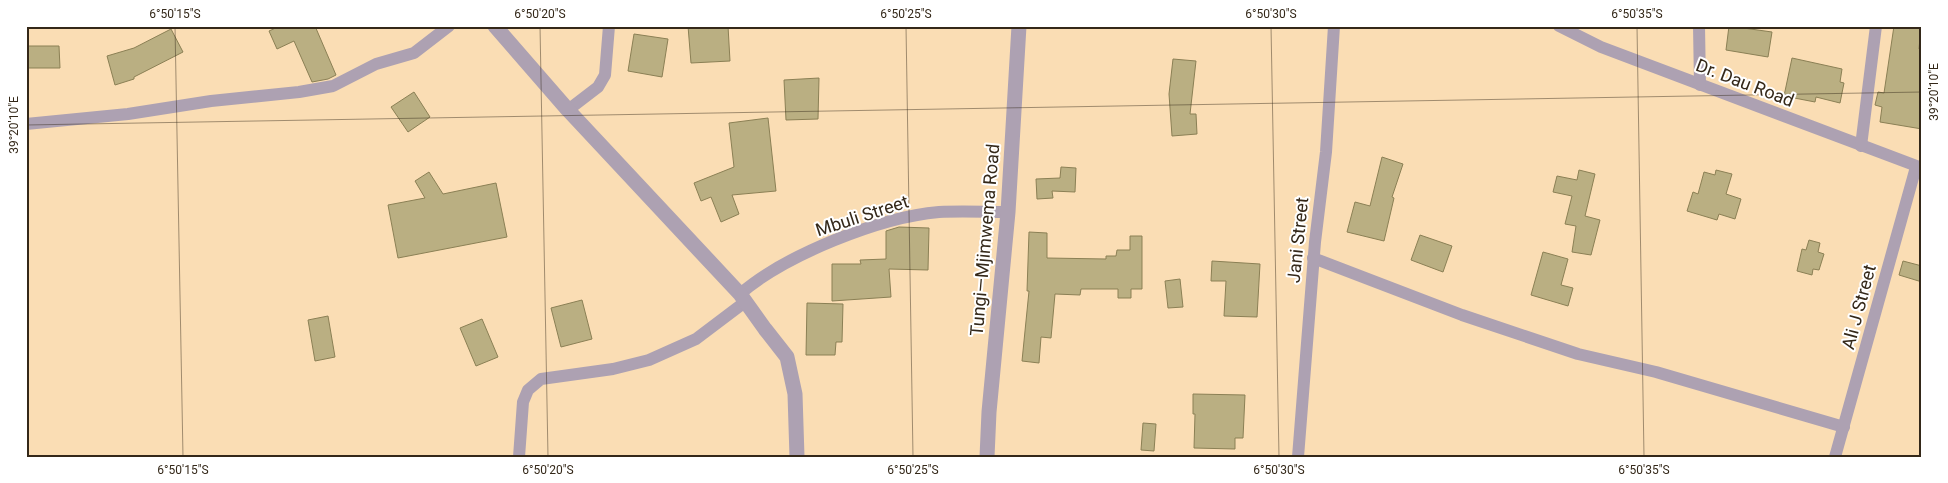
<svg xmlns="http://www.w3.org/2000/svg" width="1948" height="483" viewBox="0 0 1948 483" font-family="Roboto,sans-serif">
	<rect width="100%" height="100%" fill="#faddb4"/>
	<!-- building -->
	<g fill="#baaf82" stroke="#8b8055">
		<path d="M280 26H315L336 75 328 79 312 82 294 41 277 49 269 31Z"/>
		<path d="M688 26H728L730 61 691 63Z"/>
		<path d="M1729 26 1772 32 1768 57 1726 50Z"/>
		<path d="M1894 26H1921L1919 49H1922V129L1880 122 1882 107 1875 105 1878 92 1884 93Z"/>
		<path d="M171 29 183 52 134 77V79L115 85 107 56 134 48Z"/>
		<path d="M634 34 668 39 662 77 628 71Z"/>
		<path d="M27 46H59L60 68H27Z"/>
		<path d="M1792 58 1842 69 1840 82 1844 83 1840 103 1816 97 1815 102 1784 96Z"/>
		<path d="M1173 59 1196 61 1190 114H1196L1197 134 1172 136 1169 94Z"/>
		<path d="M819 78 818 119 786 120 784 80Z"/>
		<path d="M414 92 430 117 408 132 391 107Z"/>
		<path d="M768 118 776 191 732 195 739 214 721 222 711 197 701 201 694 183 734 167 729 123Z"/>
		<path d="M1382 157 1403 164 1392 197 1394 198 1384 241 1347 232 1355 202 1370 206Z"/>
		<path d="M1061 167 1076 168 1075 192 1052 191 1053 198 1037 199 1036 179 1060 178Z"/>
		<path d="M1579 170 1595 174 1585 216 1600 220 1591 255 1572 252 1576 226 1565 224 1572 196 1553 192 1557 176 1577 180Z"/>
		<path d="M1716 170 1732 174 1726 194 1741 199 1735 219 1719 214 1717 220 1687 211 1693 192 1698 194 1704 172 1715 175Z"/>
		<path d="M429 172 443 194 496 183 507 237 398 258 388 205 425 198 415 181Z"/>
		<path d="M899 227 929 228 928 270 889 269 891 297 832 301V264H861L860 260 886 259V231Z"/>
		<path d="M1029 232 1047 233V258L1106 259V256H1116L1117 250H1130V236H1142V289H1131V298H1118V289H1081L1080 295 1055 294 1051 338 1041 337 1039 363 1022 361 1029 291H1027Z"/>
		<path d="M1420 235 1452 246 1443 272 1411 260Z"/>
		<path d="M1809 240 1820 243 1818 252 1824 254 1819 270 1813 269 1812 275 1797 271 1802 249 1806 250Z"/>
		<path d="M1543 252 1568 259 1561 285 1573 288 1568 306 1531 295Z"/>
		<path d="M1212 261 1260 264 1257 317 1224 316 1226 281H1211Z"/>
		<path d="M1903 261 1922 266V282L1899 275Z"/>
		<path d="M1180 279 1183 307 1168 308 1165 281Z"/>
		<path d="M582 300 592 339 561 347 551 308Z"/>
		<path d="M807 303 843 304 842 342H836L835 355H806Z"/>
		<path d="M328 316 335 357 315 361 308 320Z"/>
		<path d="M482 319 498 357 476 366 460 328Z"/>
		<path d="M1193 394 1245 395 1243 438H1235V449L1194 448 1195 414H1193Z"/>
		<path d="M1143 423 1156 424 1154 451 1141 450Z"/>
	</g>
	<g fill="none" stroke-linecap="round" stroke-linejoin="round">
		<!-- minor -->
		<g stroke="#ada1b2" stroke-width="12">
			<path d="M1559 26 1601 47 1922 168"/>
			<path d="M1699 26 1700 85"/>
			<path d="M568 110 598 87 605 75 609 26"/>
			<path d="M26 124 128 114 211 101 299 92 333 86 376 64 414 53 449 26"/>
			<path d="M1861 146 1876 26"/>
			<path d="M1313 258 1462 315 1578 354 1656 372 1844 427"/>
			<path d="M740 294C785 255 880 217 939 212 962 211 985 212 1008 212"/>
			<path d="M519 457 523 402 528 390 541 379 613 369 649 360 696 339 745 302"/>
			<path d="M1298 457 1315 242 1326 152 1334 26"/>
			<path d="M1835 457 1916 167"/>
		</g>
		<!-- tertiary -->
		<g stroke="#ada1b2" stroke-width="15">
			<path d="M495 26 568 110 740 294 765 329 787 357 795 394 797 457"/>
			<path d="M987 457 989 412 1008 212 1019 26"/>
		</g>
	</g>
	<!-- ticks -->
	<path fill="none" stroke="#342819" stroke-width="1" stroke-opacity="0.45" d="M175 26 183 457M540 26 548 457M906 26 913 457M1271 26 1279 457M1637 26 1644 457M26 125 1922 92"/>
	<g text-anchor="middle" stroke-width="4" stroke-linejoin="round" paint-order="stroke">
		<!-- street labels -->
		<g font-size="18" fill="#342819" stroke="#fff">
			<text transform="translate(1745 83) rotate(21)" y="6">Dr. Dau Road</text>
			<text transform="translate(862 216) rotate(-18)" y="6">Mbuli Street</text>
			<text transform="translate(985 240) rotate(-85)" y="6">Tungi—Mjimwema Road</text>
			<text transform="translate(1298 240) rotate(-84)" y="6">Jani Street</text>
			<text transform="translate(1859 307) rotate(-75)" y="6">Ali J Street</text>
		</g>
	</g>
	<!-- border -->
	<rect width="1948" height="483" fill="none" stroke="#ffffff" stroke-width="55"/>
	<rect x="28" y="28" width="1892" height="428" fill="none" stroke="#342819" stroke-width="2"/>
	<g font-size="12" text-anchor="middle" fill="#342819">
		<text x="175" y="18">6°50'15"S</text>
		<text x="540" y="18">6°50'20"S</text>
		<text x="906" y="18">6°50'25"S</text>
		<text x="1271" y="18">6°50'30"S</text>
		<text x="1637" y="18">6°50'35"S</text>
		<text transform="translate(1934 92) rotate(-90)" y="4">39°20'10"E</text>
		<text transform="translate(14 125) rotate(-90)" y="4">39°20'10"E</text>
		<text x="183" y="474">6°50'15"S</text>
		<text x="548" y="474">6°50'20"S</text>
		<text x="913" y="474">6°50'25"S</text>
		<text x="1279" y="474">6°50'30"S</text>
		<text x="1644" y="474">6°50'35"S</text>
	</g>
</svg>
